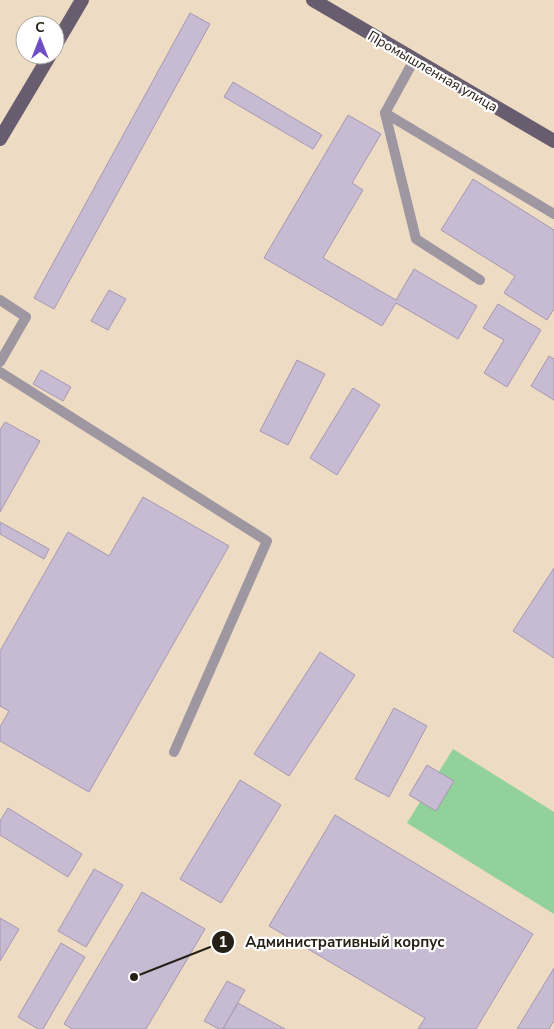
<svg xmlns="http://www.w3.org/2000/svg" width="554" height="1029" viewBox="0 0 554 1029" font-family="'Nunito Sans',sans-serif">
	<rect width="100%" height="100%" fill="#eddcc3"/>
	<!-- green -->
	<path fill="#92d19a" d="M453 749 554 812V914L407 823Z"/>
	<!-- building -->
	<g fill="#c7bbd4" stroke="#a598b1">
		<path d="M190 13 210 24 54 309 34 298Z"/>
		<path d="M233 82 322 135 313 149 224 97Z"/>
		<path d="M348 115 381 134 352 183 363 190 323 258 396 300 414 269 477 306 458 339 396 303 382 326 264 258Z"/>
		<path d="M473 179 554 230V309L547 320 504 293 515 276 441 230Z"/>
		<path d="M109 290 126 299 108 330 91 321Z"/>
		<path d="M498 304 541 330 507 387 484 373 504 340 483 328Z"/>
		<path d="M549 356 554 359V400L531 386Z"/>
		<path d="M297 360 325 374 288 445 260 431Z"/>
		<path d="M41 370 71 387 63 401 33 384Z"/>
		<path d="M353 388 380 405 337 475 310 458Z"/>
		<path d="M5 422 40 441 0 512V430Z"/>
		<path d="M143 497 229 546 89 792 0 741V727L9 711 0 706V651L68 532 109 556Z"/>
		<path d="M0 522 49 549 44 559 0 534Z"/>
		<path d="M554 568V658L513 631Z"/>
		<path d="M320 652 355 675 289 776 254 754Z"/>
		<path d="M394 708 427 726 389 797 355 779Z"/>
		<path d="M427 765 454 781 436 811 409 795Z"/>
		<path d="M240 780 281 805 221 903 180 879Z"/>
		<path d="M8 808 82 854 68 877 0 835V821Z"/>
		<path d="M335 815 533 934 476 1029H418L425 1018 269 926Z"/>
		<path d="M94 869 123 885 86 947 58 931Z"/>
		<path d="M142 892 205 929 146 1029H72L64 1024Z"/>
		<path d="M0 918 19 929 0 961Z"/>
		<path d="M61 943 85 957 43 1029H38L18 1017Z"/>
		<path d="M554 968V1021L549 1029H517Z"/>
		<path d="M227 981 245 990 223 1029H219L204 1021Z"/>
		<path d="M238 1003 285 1029H223Z"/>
	</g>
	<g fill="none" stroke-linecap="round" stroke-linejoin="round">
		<!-- service -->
		<g stroke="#9e97a2" stroke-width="10">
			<path d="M414 60 385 113 416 239 480 280"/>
			<path d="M385 113 554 214"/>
			<path d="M0 300 26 317 0 362"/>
			<path d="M0 372 267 541 174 752"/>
		</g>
		<!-- primary -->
		<g stroke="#685c6f" stroke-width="14">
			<path d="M313 0 554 141"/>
			<path d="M55 46 82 0"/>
			<path d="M0 139 50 55"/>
		</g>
	</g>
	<g text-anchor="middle" stroke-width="4.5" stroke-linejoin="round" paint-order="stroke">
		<!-- street labels -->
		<g font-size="14" fill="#262017" stroke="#fff">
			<text transform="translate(433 71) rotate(30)" y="5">Промышленная улица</text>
		</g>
	</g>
	<!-- callouts -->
	<path fill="none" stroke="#262017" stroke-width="2" d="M134 977L223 942"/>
	<g fill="#262017" stroke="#fff" stroke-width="2">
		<circle cx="134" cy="977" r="5"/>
		<circle cx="223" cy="942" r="12"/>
	</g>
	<g font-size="15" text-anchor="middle" font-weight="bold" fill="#fff">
		<text x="223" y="947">1</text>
	</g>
	<g font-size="15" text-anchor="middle" font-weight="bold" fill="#262017" stroke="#fff" stroke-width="4.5" stroke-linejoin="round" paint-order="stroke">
		<text x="345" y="947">Административный корпус</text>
	</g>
	<!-- north arrow -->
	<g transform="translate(40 40)"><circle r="24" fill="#ffffff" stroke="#a8a6a2"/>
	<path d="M0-4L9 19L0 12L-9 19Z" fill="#6e4dc6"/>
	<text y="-8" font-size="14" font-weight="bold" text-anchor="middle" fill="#262017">С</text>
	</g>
</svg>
